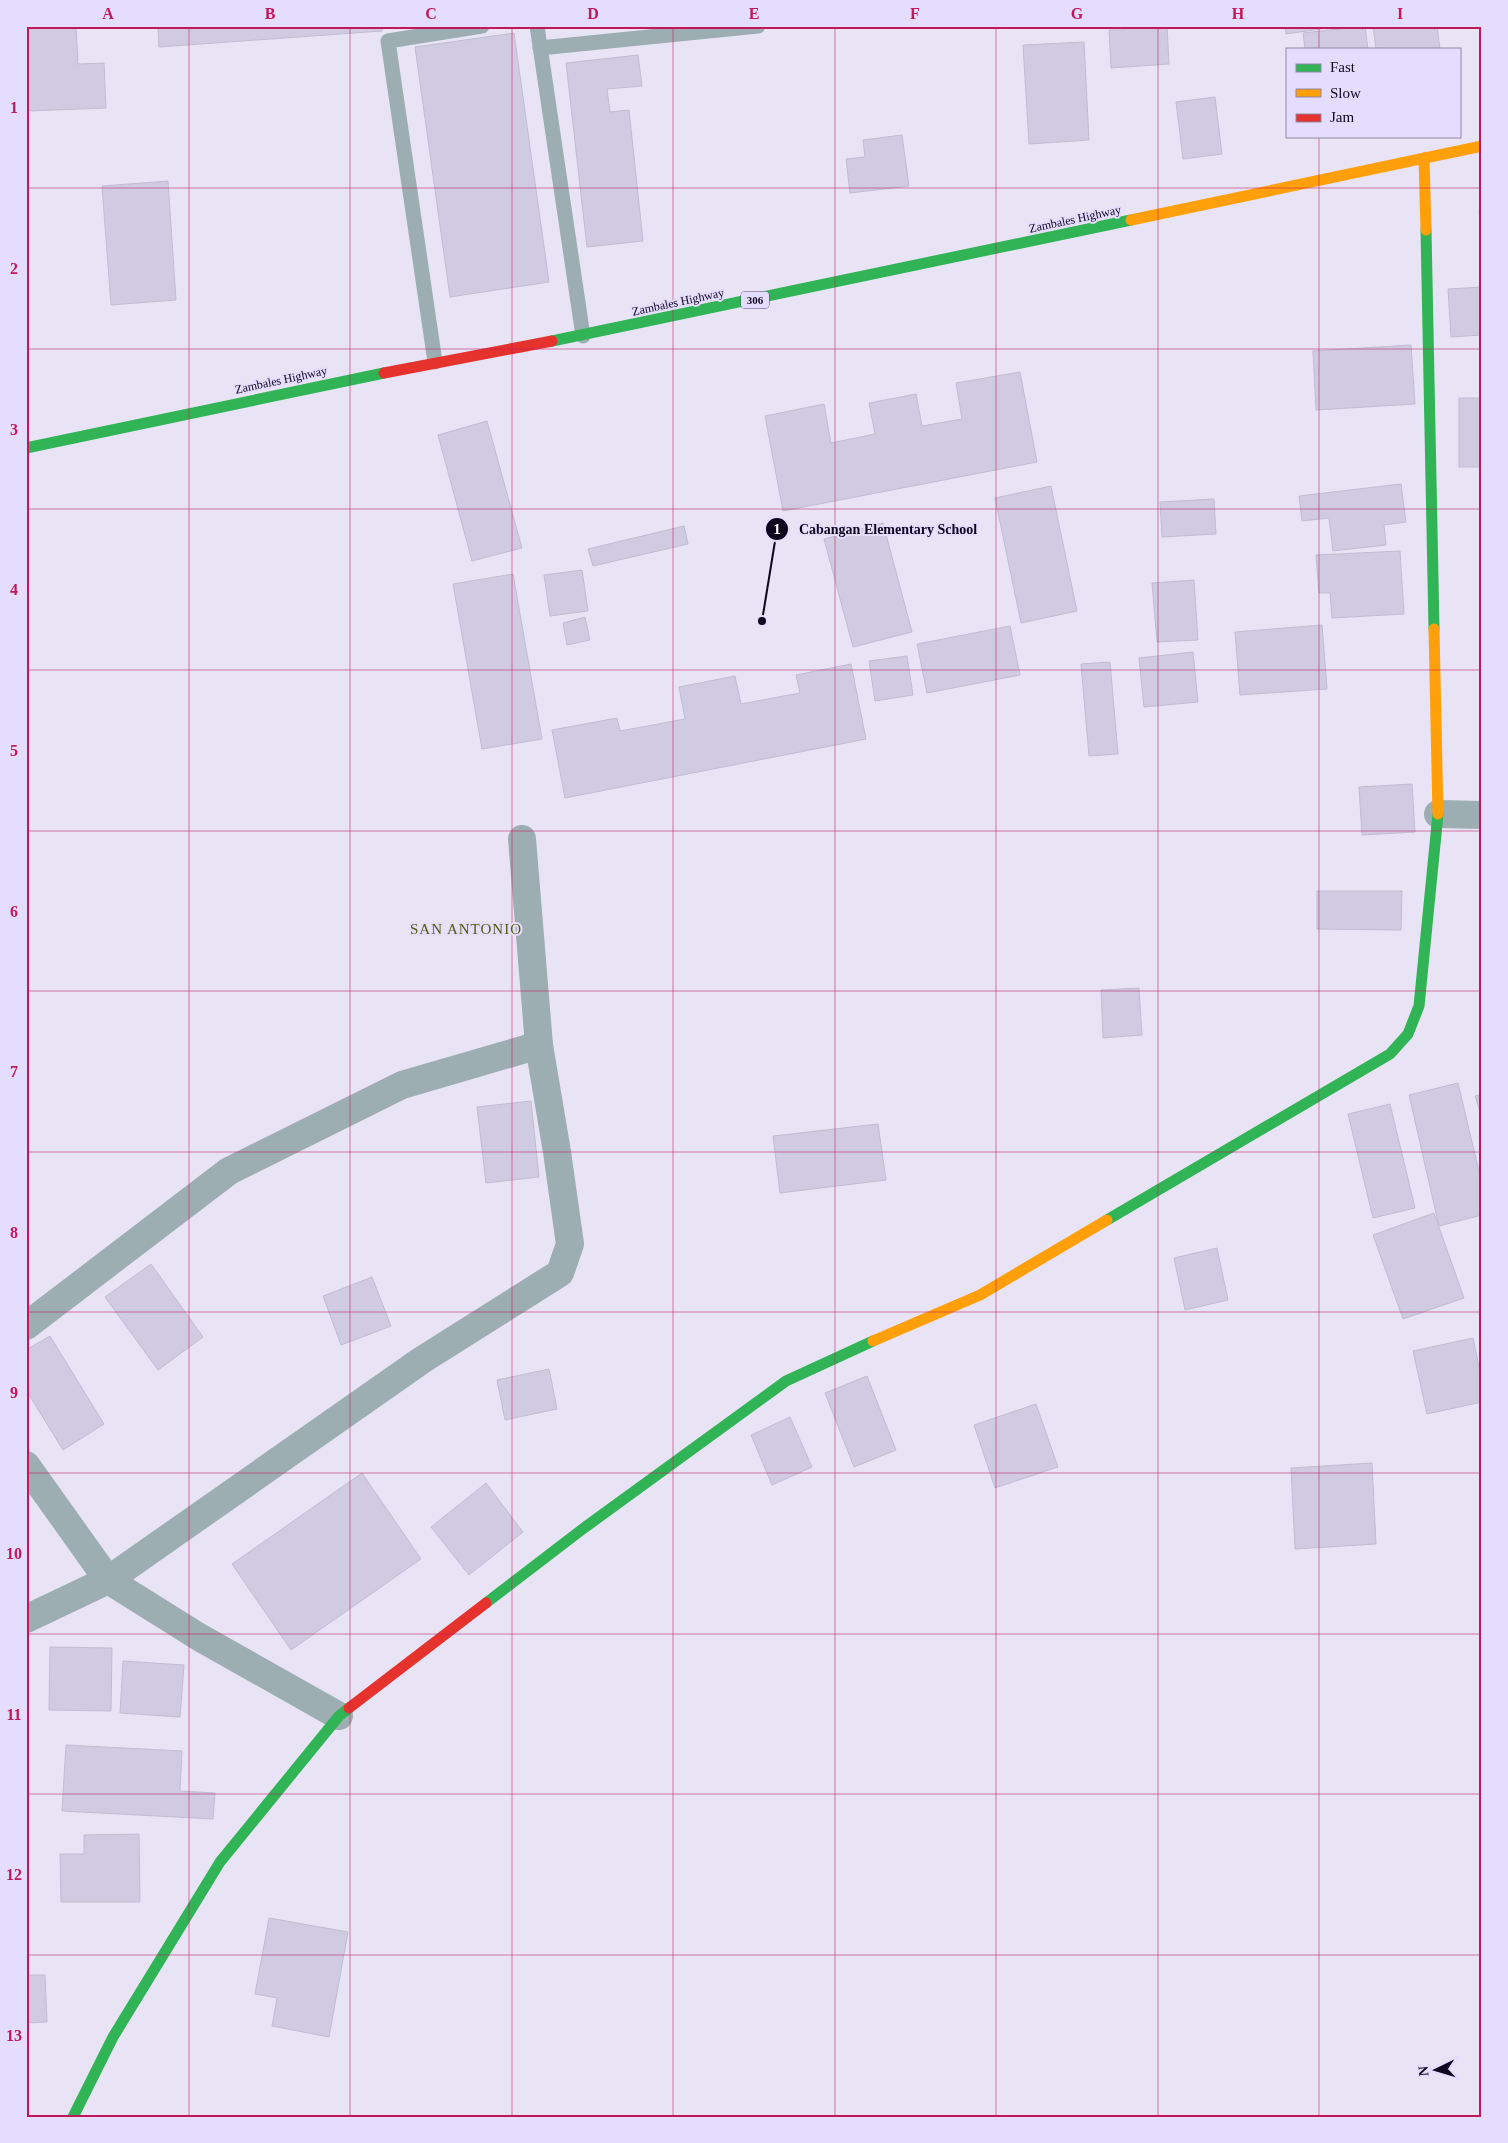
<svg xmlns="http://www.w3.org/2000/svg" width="1508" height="2143" viewBox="0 0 1508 2143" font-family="'Times New Roman',serif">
	<rect width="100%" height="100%" fill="#e8e4f6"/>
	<!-- building -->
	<g fill="#d1cbe1" stroke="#c2bcd2">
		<path d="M26 26H76L78 64 104 63 106 108 28 111Z"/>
		<path d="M158 26H382V31L159 47Z"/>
		<path d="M1124 26H1167L1169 64 1111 68 1109 30H1124Z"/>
		<path d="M1285 26H1320L1321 29 1286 34Z"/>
		<path d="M1365 26 1368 49H1305L1303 33Z"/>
		<path d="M1373 26H1437L1440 49H1376Z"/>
		<path d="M514 33 549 282 450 297 415 47Z"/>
		<path d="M1084 42 1089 140 1029 144 1023 45Z"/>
		<path d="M638 55 642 86 607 89 610 112 629 110 643 241 587 247 566 63Z"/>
		<path d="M1215 97 1222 154 1183 159 1176 102Z"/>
		<path d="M902 135 909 186 850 193 846 159 865 157 863 140Z"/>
		<path d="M168 181 176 300 111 305 102 186Z"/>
		<path d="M1479 209H1482V271Z"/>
		<path d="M1482 287V335L1451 337 1448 289Z"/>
		<path d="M1411 345 1415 404 1316 410 1313 351Z"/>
		<path d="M1020 372 1037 462 783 511 765 416 824 404 831 443 875 434 869 403 916 394 922 426 962 419 956 383Z"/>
		<rect x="1459" y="398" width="23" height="69"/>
		<path d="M487 421 522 548 472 561 438 435Z"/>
		<path d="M1401 484 1406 522 1384 525 1386 545 1333 551 1329 518 1302 521 1299 496Z"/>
		<path d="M1051 486 1077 611 1021 623 995 498Z"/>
		<path d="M1214 499 1216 534 1162 537 1160 502Z"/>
		<path d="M883 523 912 632 853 647 824 539Z"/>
		<path d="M684 526 688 544 593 566 588 549Z"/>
		<path d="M1400 551 1404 614 1332 618 1330 593H1319L1316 555Z"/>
		<path d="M582 570 588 611 550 616 544 575Z"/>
		<path d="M513 574 542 739 482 749 453 584Z"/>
		<path d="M1194 580 1198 640 1157 642 1152 583Z"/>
		<path d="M585 617 590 640 567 645 563 623Z"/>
		<path d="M1322 625 1327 689 1240 695 1235 632Z"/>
		<path d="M1010 626 1020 675 927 693 917 644Z"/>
		<path d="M1193 652 1198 702 1144 707 1139 658Z"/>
		<path d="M907 656 913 695 875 701 869 661Z"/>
		<path d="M1110 662 1118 754 1089 756 1081 664Z"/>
		<path d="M851 664 866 739 565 798 552 730 617 718 620 731 685 719 679 687 735 676 741 704 800 693 796 675Z"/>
		<path d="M1412 784 1415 832 1362 835 1359 787Z"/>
		<path d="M1317 891H1402L1401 930 1317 929Z"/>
		<path d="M1139 988 1142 1035 1103 1038 1101 990Z"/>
		<path d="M1458 1083 1482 1184V1215L1439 1226 1409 1095Z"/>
		<path d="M1482 1094V1118L1475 1096Z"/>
		<path d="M531 1101 539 1177 486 1183 477 1107Z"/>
		<path d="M1390 1104 1415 1208 1373 1218 1348 1114Z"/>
		<path d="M878 1124 886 1180 780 1193 773 1136Z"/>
		<path d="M1434 1213 1464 1298 1403 1319 1373 1235Z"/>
		<path d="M1217 1248 1228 1300 1185 1310 1174 1258Z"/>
		<path d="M151 1264 203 1337 158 1370 105 1297Z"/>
		<path d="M372 1277 391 1326 341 1345 323 1296Z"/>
		<path d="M50 1336 104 1424 63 1450 26 1390V1350Z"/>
		<path d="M1473 1338 1482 1381V1402L1427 1414 1413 1351Z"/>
		<path d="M549 1369 557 1409 505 1420 497 1380Z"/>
		<path d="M867 1376 896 1450 854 1467 825 1393Z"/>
		<path d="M1036 1404 1058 1467 995 1488 974 1425Z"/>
		<path d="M790 1417 812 1467 772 1485 751 1435Z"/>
		<path d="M1372 1463 1376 1544 1295 1549 1291 1468Z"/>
		<path d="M362 1473 421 1559 291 1650 232 1564Z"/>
		<path d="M486 1483 523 1532 469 1575 431 1527Z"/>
		<path d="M50 1647 112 1648 111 1711 49 1710Z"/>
		<path d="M123 1661 184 1665 180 1717 120 1713Z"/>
		<path d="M66 1745 182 1751 180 1791 215 1793 213 1819 62 1811Z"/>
		<path d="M139 1834 140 1902H61L60 1854H84V1835Z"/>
		<path d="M269 1918 348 1932 329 2037 272 2026 277 1998 255 1994Z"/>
		<path d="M26 1975H45L47 2022 26 2023Z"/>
	</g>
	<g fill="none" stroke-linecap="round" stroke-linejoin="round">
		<!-- lane -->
		<g stroke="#9daeb2" stroke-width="15">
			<path d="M537 26 583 336"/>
			<path d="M540 48 758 26"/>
			<path d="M435 362 388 41 482 26"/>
		</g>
		<!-- street -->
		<g stroke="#9daeb2" stroke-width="28">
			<path d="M1438 814 1482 815"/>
			<path d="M26 1326 229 1171 402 1085 539 1045"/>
			<path d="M26 1465 108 1580 199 1637 339 1716"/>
			<path d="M26 1619 108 1580 422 1360 560 1273 570 1244 557 1152 539 1045 522 839"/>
		</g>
		<!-- fast -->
		<g stroke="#30b455" stroke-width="11">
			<path d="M1426 230 1434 629"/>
			<path d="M552 341 1131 220"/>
			<path d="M26 448 384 373"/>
			<path d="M1107 1220 1390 1054 1408 1034 1419 1006 1438 814"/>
			<path d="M486 1603 584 1528 786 1381 873 1341"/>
			<path d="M73 2117 113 2037 220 1862 339 1716 349 1708"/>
		</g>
		<!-- slow -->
		<g stroke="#ff9f0a" stroke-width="11">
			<path d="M1424 158 1426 230"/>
			<path d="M1131 220 1482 146"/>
			<path d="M1434 629 1438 814"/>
			<path d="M873 1341 980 1295 1107 1220"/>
		</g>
		<!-- jam -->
		<g stroke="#e5322d" stroke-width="11">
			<path d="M384 373 552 341"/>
			<path d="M349 1708 486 1603"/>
		</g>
	</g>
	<!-- grid -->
	<path fill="none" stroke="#c2185b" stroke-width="1" stroke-opacity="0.55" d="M189 26V2117M350 26V2117M512 26V2117M673 26V2117M835 26V2117M996 26V2117M1158 26V2117M1319 26V49M1319 136V2117M26 188H1482M26 349H1482M26 509H1482M26 670H1482M26 831H1482M26 991H1482M26 1152H1482M26 1312H1482M26 1473H1482M26 1634H1482M26 1794H1482M26 1955H1482"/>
	<g text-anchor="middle" stroke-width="4" stroke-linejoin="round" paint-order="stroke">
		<!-- shield labels -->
		<rect fill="#e5ddfd" stroke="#4e4662" stroke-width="1" x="741" y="291.5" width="28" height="17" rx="4"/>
		<g font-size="11" font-weight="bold" fill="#0e051f">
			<text x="755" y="304">306</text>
		</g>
		<!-- street labels -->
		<g font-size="12" fill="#0e051f" stroke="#e5ddfd">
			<text transform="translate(1075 219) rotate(-12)" y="4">Zambales Highway</text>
			<text transform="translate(678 302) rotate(-12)" y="4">Zambales Highway</text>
			<text transform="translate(281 380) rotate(-12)" y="4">Zambales Highway</text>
		</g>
		<!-- quarter labels -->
		<g font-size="15" letter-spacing="1" fill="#525c09" stroke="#e5ddfd">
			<text x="466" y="934">SAN ANTONIO</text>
		</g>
	</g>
	<!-- callouts -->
	<path fill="none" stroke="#0e051f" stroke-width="2" d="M762 621L777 529"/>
	<g fill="#0e051f" stroke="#e5ddfd" stroke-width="2">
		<circle cx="762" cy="621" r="5"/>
		<circle cx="777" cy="529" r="12"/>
	</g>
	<g font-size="15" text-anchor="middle" font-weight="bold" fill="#fff">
		<text x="777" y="534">1</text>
	</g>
	<g font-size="14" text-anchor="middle" font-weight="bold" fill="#0e051f" stroke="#e5ddfd" stroke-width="4" stroke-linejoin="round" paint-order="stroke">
		<text x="888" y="534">Cabangan Elementary School</text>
	</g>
	<!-- border -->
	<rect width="1508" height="2143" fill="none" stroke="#e5ddfd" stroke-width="55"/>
	<!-- legend -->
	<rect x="1286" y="48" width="175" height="90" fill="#e5ddfd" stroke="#8f87a4"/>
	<rect x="1296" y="64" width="25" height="8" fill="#30b455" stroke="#8f87a4"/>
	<text x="1330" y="72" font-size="15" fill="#0e051f">Fast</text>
	<rect x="1296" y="89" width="25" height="8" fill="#ff9f0a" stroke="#8f87a4"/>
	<text x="1330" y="98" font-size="15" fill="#0e051f">Slow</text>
	<rect x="1296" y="114" width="25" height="8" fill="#e5322d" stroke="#8f87a4"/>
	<text x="1330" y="122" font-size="15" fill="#0e051f">Jam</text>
	<!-- north arrow -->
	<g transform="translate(1436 2070) rotate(265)" stroke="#e5ddfd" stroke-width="4" paint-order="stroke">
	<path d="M0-4L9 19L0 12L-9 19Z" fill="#0e051f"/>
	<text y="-8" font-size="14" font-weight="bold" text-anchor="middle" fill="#0e051f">N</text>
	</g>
	<rect x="28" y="28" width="1452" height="2088" fill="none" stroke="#c2185b" stroke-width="2"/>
	<g font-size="16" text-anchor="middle" font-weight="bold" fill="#c2185b">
		<text x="108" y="19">A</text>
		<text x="270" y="19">B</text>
		<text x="431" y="19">C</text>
		<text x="593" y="19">D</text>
		<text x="754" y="19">E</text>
		<text x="915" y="19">F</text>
		<text x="1077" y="19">G</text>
		<text x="1238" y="19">H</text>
		<text x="1400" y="19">I</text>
		<text x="14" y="113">1</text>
		<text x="14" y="274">2</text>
		<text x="14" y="435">3</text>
		<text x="14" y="595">4</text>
		<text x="14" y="756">5</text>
		<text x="14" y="917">6</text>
		<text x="14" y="1077">7</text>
		<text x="14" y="1238">8</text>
		<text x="14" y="1398">9</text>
		<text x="14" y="1559">10</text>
		<text x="14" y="1720">11</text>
		<text x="14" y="1880">12</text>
		<text x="14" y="2041">13</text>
	</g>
</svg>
